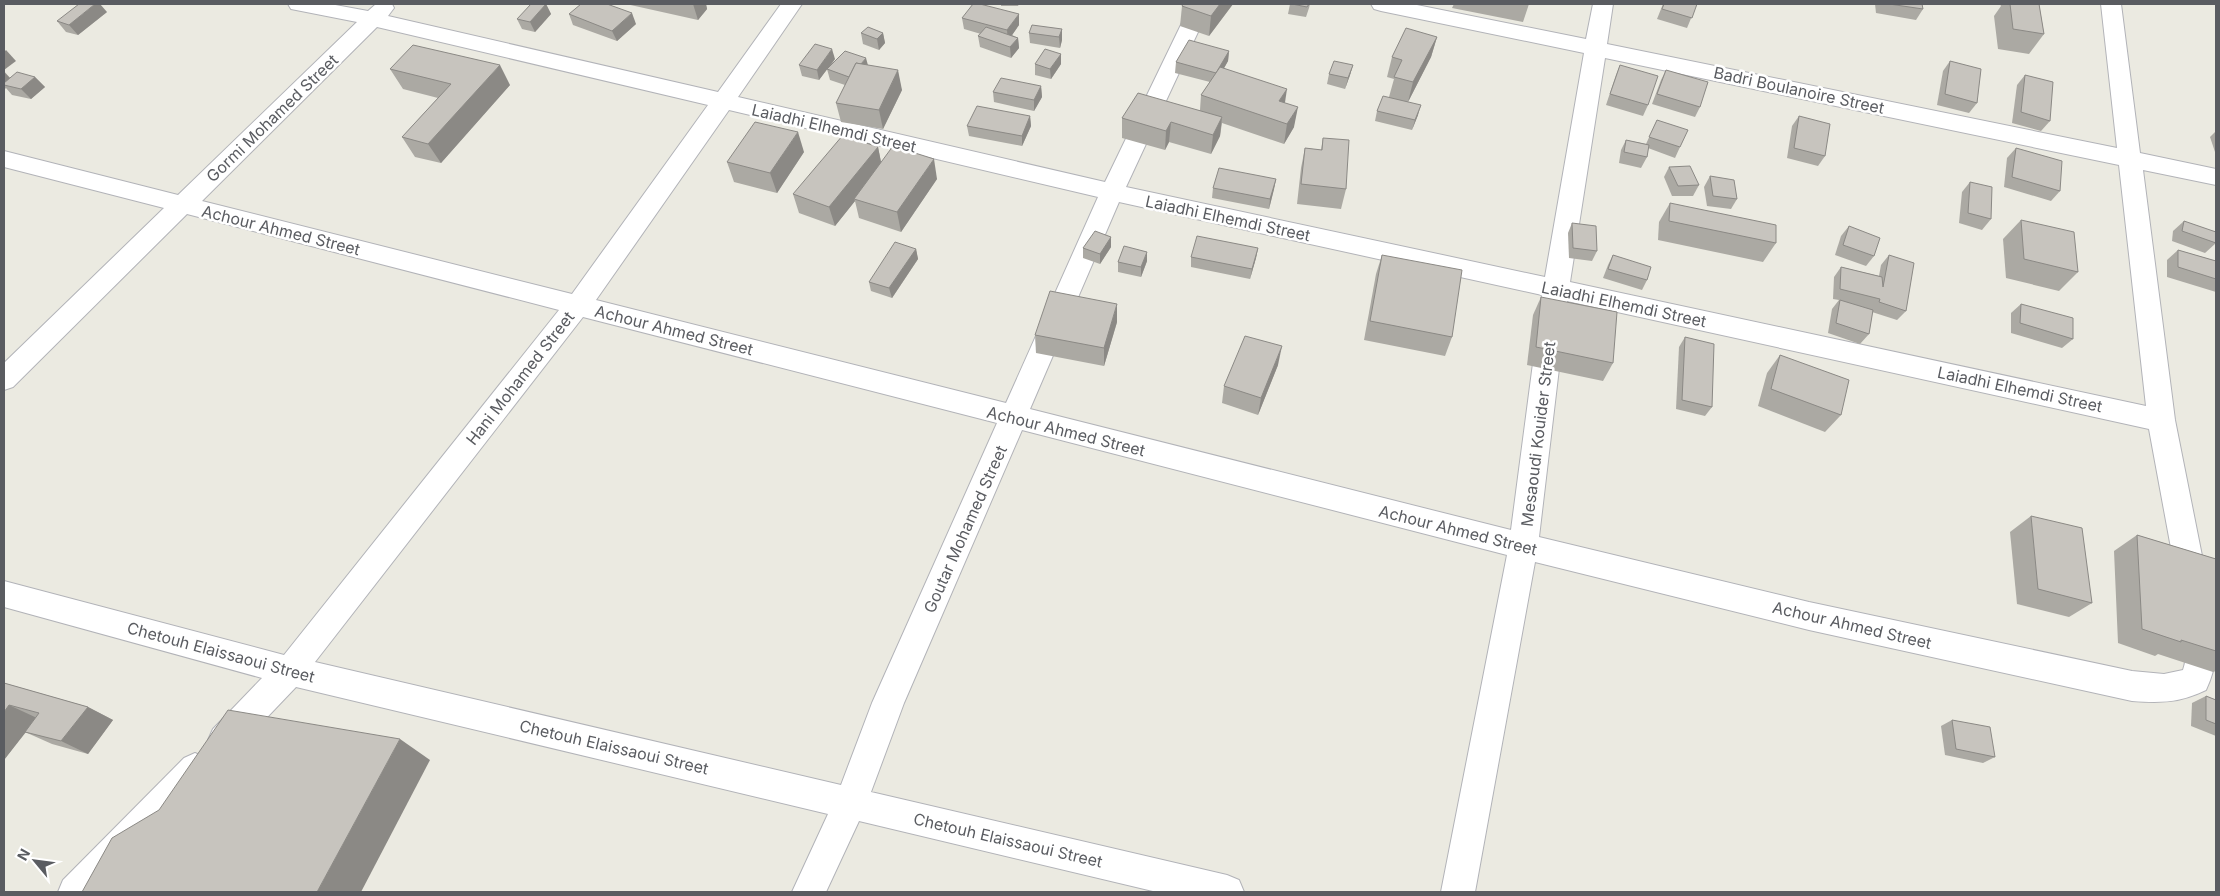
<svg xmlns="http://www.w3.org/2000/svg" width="2220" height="896" viewBox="0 0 2220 896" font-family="Inter,sans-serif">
	<rect width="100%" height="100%" fill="#ebeae1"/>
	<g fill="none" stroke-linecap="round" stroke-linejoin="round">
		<!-- minor casing -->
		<g stroke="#b2b3b8" stroke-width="2">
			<g id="minor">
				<path d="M288 4H330L368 11 376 4H392L394 8 388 16 718 92 781 4H802L738 97 1105 182 1191 4H1211L1126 187 1545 277 1584 53 1381 11 1374 9 1371 4H1412L1586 39 1593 4H1613L1607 44 2117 148 2101 4H2121L2140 153 2216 169V185L2143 170 2175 420 2208 586 2203 595 2193 599 2183 595 2178 586 2149 429 1567 301 1539 537 1809 602 2132 671 2164 674 2183 670C2189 654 2183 637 2190 621L2201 617 2212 621C2220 644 2216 669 2206 690 2179 703 2161 703 2132 701L1809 630 1535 562 1475 892H1441L1507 555 1022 430 904 703 871 792 1227 875 1239 880 1244 892H1157L859 821 826 892H792L828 814 296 687 235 751 224 755 213 751 208 740 213 729 262 678 4 607V581L284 655 559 310 187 214 13 387 4 390V363L164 208 4 167V151L178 195 357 22 291 9ZM377 27 708 105 572 294 202 201ZM1605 58 2119 165 2146 406 1570 282ZM729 110 1098 197 1006 403 596 300ZM1119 202 1542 295 1511 530 1030 409ZM583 317 997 423 872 703 841 785 315 662Z"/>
				<path d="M195 753 206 758 211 769 206 780 98 892H58L63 880 184 758Z"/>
			</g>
		</g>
		<!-- minor -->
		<use href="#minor" fill="#fff" fill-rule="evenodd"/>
	</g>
	<!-- wall -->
	<g fill="#aba9a3">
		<path d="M546 4 551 14 535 32 522 29 517 19Z"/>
		<path d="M626 4H706L707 9 698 20Z"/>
		<path d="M1001 4H1019L1018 6H1001Z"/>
		<path d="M1183 4H1233L1209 36 1180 26 1182 6Z"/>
		<path d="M1290 4H1310L1309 8 1306 17 1288 14Z"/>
		<path d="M1454 4H1529L1523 22 1452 8Z"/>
		<path d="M1663 4H1697L1687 28 1657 19Z"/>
		<path d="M1875 4H1922L1923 9 1916 20 1876 13Z"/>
		<path d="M2000 4H2039L2044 34 2029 54 1998 49 1994 16 2001 6Z"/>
		<path d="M107 12 78 35 66 32 57 21Z"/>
		<path d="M569 14 636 24 617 41 573 25Z"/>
		<path d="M962 18 1019 25 1012 35 1018 38 1019 48 1011 58 980 47 978 36 981 34 964 29Z"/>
		<path d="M1062 29V40L1060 48 1030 43 1029 33Z"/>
		<path d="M861 33H883L885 43 879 50 863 44Z"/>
		<path d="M1437 37 1431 57 1408 102 1418 115 1412 130 1375 121 1377 111 1389 97 1394 79 1387 77 1392 57Z"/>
		<path d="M1229 51 1228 61 1224 68 1285 103 1294 127 1284 144 1222 123 1220 136 1211 154 1169 142 1165 150 1122 138V118L1200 110 1201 95 1210 82 1175 73 1176 62Z"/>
		<path d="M1061 54V64L1051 79 1035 75V64Z"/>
		<path d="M835 59 829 68 868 65 902 90 883 129 841 122 836 103 845 85 830 80 827 69 819 80 802 76 799 65Z"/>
		<path d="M1950 61 1977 103 1969 113 1937 105 1943 71Z"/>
		<path d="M1353 65 1350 75 1345 89 1327 84 1329 74Z"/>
		<path d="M1620 65 1648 105 1643 116 1606 105 1616 75Z"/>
		<path d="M390 69 510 85 441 163 415 157 402 137 438 98 403 89Z"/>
		<path d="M1666 70 1700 107 1695 117 1652 104 1661 80Z"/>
		<path d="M4 71 10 78 35 77 45 87 31 99 12 95 6 88 4 90Z"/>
		<path d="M2025 75 2050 121 2041 131 2012 123 2017 85Z"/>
		<path d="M1041 86 1042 97 1034 111 994 102 993 92Z"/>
		<path d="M1030 116 1031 126 1022 146 969 136 967 126Z"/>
		<path d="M1799 116 1825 156 1818 166 1787 158 1792 126Z"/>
		<path d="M1657 120 1680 147 1675 158 1648 148 1647 157 1641 168 1619 163 1621 150 1626 140 1646 144Z"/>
		<path d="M2216 131V155L2210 137Z"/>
		<path d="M1323 138 1346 189 1341 209 1297 204 1301 168 1305 148 1321 150Z"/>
		<path d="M878 147 881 162 937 179 901 232 859 218 855 201 835 226 799 213 793 194Z"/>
		<path d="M2016 148 2060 191 2051 201 2004 187 2007 158Z"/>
		<path d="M804 152 777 193 734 182 727 162Z"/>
		<path d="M1669 167 1699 185 1693 196H1672L1664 177Z"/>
		<path d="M1710 176 1737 199 1731 209 1707 206 1704 187Z"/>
		<path d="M1276 179 1274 189 1269 209 1212 198 1213 188Z"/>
		<path d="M1970 182 1991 219 1982 230 1959 223 1962 192Z"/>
		<path d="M1670 203 1776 243 1763 262 1658 240 1659 222Z"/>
		<path d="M2021 220 2078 272 2059 291 2006 278 2003 239Z"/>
		<path d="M2184 221 2216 243 2205 253 2172 241 2173 231Z"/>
		<path d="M1572 223 1597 251 1592 261 1569 258 1568 233Z"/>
		<path d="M1849 226 1874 256 1866 266 1835 255 1841 236Z"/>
		<path d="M1111 237V247L1100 264 1083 258V248Z"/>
		<path d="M1258 248 1256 258 1250 279 1191 267V257Z"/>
		<path d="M916 249 918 259 892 298 871 291 869 282Z"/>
		<path d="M2178 250 2216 261V292L2167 277V260Z"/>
		<path d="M1382 255 1452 337 1445 356 1364 340 1376 274Z"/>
		<path d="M1613 255 1647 280 1642 290 1603 278 1608 265Z"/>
		<path d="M1889 255 1906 311 1897 320 1872 312 1869 334 1860 344 1828 333 1832 309 1839 300 1833 299 1834 277 1841 267 1879 276 1881 265Z"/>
		<path d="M1147 261 1141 277 1118 272V262Z"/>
		<path d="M1541 297 1613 363 1603 381 1527 365 1533 315Z"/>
		<path d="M2021 304 2073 339 2062 348 2011 333V313Z"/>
		<path d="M1117 322 1104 366 1036 353 1035 335Z"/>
		<path d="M1685 337 1712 407 1705 416 1676 409 1679 347Z"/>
		<path d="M1780 355 1841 415 1825 432 1758 406 1767 373Z"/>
		<path d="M1278 365 1258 415 1222 403 1224 386Z"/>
		<path d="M2031 516 2092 603 2069 617 2017 604 2010 532Z"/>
		<path d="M2137 535 2216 559V671L2213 672 2158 654 2155 656 2118 643 2114 551Z"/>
		<path d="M4 683 88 707 113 720 88 754 52 744 25 732 4 760Z"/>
		<path d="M2206 696 2216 700V736L2191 726 2192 703Z"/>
		<path d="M1952 720 1995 757 1983 763 1945 755 1941 726Z"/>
	</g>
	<!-- shaded-wall -->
	<g fill="#8b8985">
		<path d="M95 4H100L107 12 78 35 69 25Z"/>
		<path d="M546 4 551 14 535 32 530 22Z"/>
		<path d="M693 4H706L707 9 698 20Z"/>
		<path d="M1220 4H1233L1209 36 1211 16Z"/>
		<path d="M632 13 636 24 617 41 612 31Z"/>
		<path d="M1019 14V25L1008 41 1007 30Z"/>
		<path d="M1062 29V40L1060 48 1059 37Z"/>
		<path d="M883 33 885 43 879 50 877 39Z"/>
		<path d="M1437 37 1431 57 1408 102 1413 82Z"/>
		<path d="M1018 38 1019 48 1011 58 1010 47Z"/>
		<path d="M832 49 835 59 819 80 817 70Z"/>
		<path d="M6 50 16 61 4 70V52Z"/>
		<path d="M1229 51 1228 61 1215 84 1216 73Z"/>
		<path d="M1061 54V64L1051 79 1050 69Z"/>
		<path d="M866 58 869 69 850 77Z"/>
		<path d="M500 65 510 85 441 163 428 144Z"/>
		<path d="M1353 65 1350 75 1345 89 1348 78Z"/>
		<path d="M898 70 902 90 883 129 879 110Z"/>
		<path d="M4 72 14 82 4 85Z"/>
		<path d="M35 77 45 87 31 99 21 89Z"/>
		<path d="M1041 86 1042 97 1034 111V100Z"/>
		<path d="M1287 89 1284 109 1279 101Z"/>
		<path d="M1421 105 1418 115 1412 130 1415 120Z"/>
		<path d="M1298 107 1294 127 1284 144 1287 124Z"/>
		<path d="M1030 116 1031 126 1022 146V136Z"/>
		<path d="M1222 117 1220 136 1211 154 1213 135Z"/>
		<path d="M1171 122 1169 142 1165 150 1166 131Z"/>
		<path d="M798 132 804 152 777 193 770 173Z"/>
		<path d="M878 147 882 167 854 199 855 201 835 226 829 207Z"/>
		<path d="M934 159 937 179 901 232 897 212Z"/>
		<path d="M1276 179 1274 189 1269 209 1270 199Z"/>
		<path d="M1111 237V247L1100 264V254Z"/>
		<path d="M1258 248 1256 258 1250 279 1252 269Z"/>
		<path d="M916 249 918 259 892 298 889 288Z"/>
		<path d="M1147 252V261L1141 277V267Z"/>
		<path d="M1117 304V322L1104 366V348Z"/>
		<path d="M1282 346 1278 365 1258 415 1261 398Z"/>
		<path d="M9 705 37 718 4 760V712Z"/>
		<path d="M88 707 113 720 88 754 61 741Z"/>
		<path d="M400 739 430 760 361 892H317Z"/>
	</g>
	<!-- building -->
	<g fill="#c7c4be" stroke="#8b8985">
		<path d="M79 4H95L69 25 57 21Z"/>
		<path d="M531 4H546L530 22 517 19Z"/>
		<path d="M581 4H607L632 13 612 31 569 14Z"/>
		<path d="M973 4H980L1019 14 1007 30 962 18Z"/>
		<path d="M1183 4H1220L1211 16 1182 6Z"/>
		<path d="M1292 4H1309L1307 7Z"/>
		<path d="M1664 4H1697L1692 18 1662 9Z"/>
		<path d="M1889 4H1922L1923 9Z"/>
		<path d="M2010 4H2039L2044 34 2013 29Z"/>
		<path d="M1032 25 1062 29 1059 37 1029 33Z"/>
		<path d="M868 27 883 33 877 39 861 33Z"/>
		<path d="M986 27 1018 38 1010 47 978 36Z"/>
		<path d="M1406 28 1437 37 1413 82 1394 77 1402 60 1392 57Z"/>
		<path d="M1189 40 1229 51 1216 73 1176 62Z"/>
		<path d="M815 44 832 49 817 70 799 65Z"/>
		<path d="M413 45 500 65 428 144 402 137 451 84 390 69Z"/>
		<path d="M1045 49 1061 54 1050 69 1035 64Z"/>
		<path d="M845 51 866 58 861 64 856 63 849 77 827 69Z"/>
		<path d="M1334 61 1353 65 1348 78 1329 74Z"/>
		<path d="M1950 61 1981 69 1977 103 1945 94Z"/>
		<path d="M856 63 898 70 879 110 836 103Z"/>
		<path d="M1620 65 1658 76 1648 105 1610 94Z"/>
		<path d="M1220 67 1287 89 1279 101 1298 107 1287 124 1201 95Z"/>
		<path d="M1666 70 1708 82 1700 107 1657 94Z"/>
		<path d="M17 72 35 77 21 89 4 85V83Z"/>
		<path d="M2025 75 2053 82 2050 121 2021 112Z"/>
		<path d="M1001 78 1041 86 1034 100 993 92Z"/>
		<path d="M1138 93 1222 117 1213 135 1171 122 1166 131 1122 118Z"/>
		<path d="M1383 96 1421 105 1415 120 1377 111Z"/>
		<path d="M977 106 1030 116 1022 136 967 126Z"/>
		<path d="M1799 116 1830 124 1825 156 1794 148Z"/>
		<path d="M1657 120 1688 130 1680 147 1649 137Z"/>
		<path d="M755 122 798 132 770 173 727 162Z"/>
		<path d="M843 135 878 147 829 207 793 194Z"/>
		<path d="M1323 138 1349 140 1346 189 1301 184 1305 148 1322 150Z"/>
		<path d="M1626 140 1649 145 1647 157 1624 152Z"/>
		<path d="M893 146 934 159 897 212 854 199Z"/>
		<path d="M2016 148 2062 161 2060 191 2012 177Z"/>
		<path d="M1690 166 1699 185 1678 186 1669 167Z"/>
		<path d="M1219 168 1276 179 1270 199 1213 188Z"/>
		<path d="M1710 176 1734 180 1737 199 1713 196Z"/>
		<path d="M1970 182 1992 187 1991 219 1968 213Z"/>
		<path d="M1670 203 1776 225V243L1669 221Z"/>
		<path d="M2021 220 2074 232 2078 272 2024 259Z"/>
		<path d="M2184 221 2216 232V243L2182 231Z"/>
		<path d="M1572 223 1596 226 1597 251 1573 248Z"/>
		<path d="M1849 226 1880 238 1874 256 1843 245Z"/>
		<path d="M1095 231 1111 237 1100 254 1083 248Z"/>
		<path d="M1197 236 1258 248 1252 269 1191 257Z"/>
		<path d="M895 242 916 249 889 288 869 282Z"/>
		<path d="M1124 246 1147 252 1141 267 1118 262Z"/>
		<path d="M2178 250 2216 261V279L2178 267Z"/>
		<path d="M1382 255 1462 270 1452 337 1370 321Z"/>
		<path d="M1613 255 1651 267 1647 280 1608 269Z"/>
		<path d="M1889 255 1914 263 1906 311 1879 302 1880 299 1840 289 1841 267 1882 277 1883 287Z"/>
		<path d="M1050 291 1117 304 1104 348 1035 335Z"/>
		<path d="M1541 297 1617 312 1613 363 1536 347Z"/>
		<path d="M1840 300 1873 310 1869 334 1836 323Z"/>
		<path d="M2021 304 2073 318V339L2020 323Z"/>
		<path d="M1245 336 1282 346 1261 398 1224 386Z"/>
		<path d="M1685 337 1714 344 1712 407 1682 400Z"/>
		<path d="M1780 355 1849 380 1841 415 1771 389Z"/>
		<path d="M2031 516 2082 528 2092 603 2038 589Z"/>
		<path d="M2137 535 2216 559V651L2181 640V642L2142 629Z"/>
		<path d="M4 683 88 707 61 741 25 732 39 713 9 705 4 712Z"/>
		<path d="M2206 696 2216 700V724L2206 720Z"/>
		<path d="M228 710 400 739 317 892H82L112 838 159 810Z"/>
		<path d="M1952 720 1990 727 1995 757 1956 749Z"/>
	</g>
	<g text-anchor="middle" stroke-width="5" stroke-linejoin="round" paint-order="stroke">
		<!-- street labels -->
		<g font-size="16" fill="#5a5c61" stroke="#fff">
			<text transform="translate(1799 90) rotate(12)" y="6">Badri Boulanoire Street</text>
			<text transform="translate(272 118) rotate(-44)" y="6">Gormi Mohamed Street</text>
			<text transform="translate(834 128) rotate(13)" y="6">Laiadhi Elhemdi Street</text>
			<text transform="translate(1228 218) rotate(12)" y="6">Laiadhi Elhemdi Street</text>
			<text transform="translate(281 230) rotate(14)" y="6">Achour Ahmed Street</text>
			<text transform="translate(1624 304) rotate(12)" y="6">Laiadhi Elhemdi Street</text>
			<text transform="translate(674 330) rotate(14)" y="6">Achour Ahmed Street</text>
			<text transform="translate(520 378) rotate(-52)" y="6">Hani Mohamed Street</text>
			<text transform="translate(2020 389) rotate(12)" y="6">Laiadhi Elhemdi Street</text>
			<text transform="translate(1066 431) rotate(14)" y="6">Achour Ahmed Street</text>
			<text transform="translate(1538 434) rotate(-83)" y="6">Mesaoudi Kouider Street</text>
			<text transform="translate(965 529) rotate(-66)" y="6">Goutar Mohamed Street</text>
			<text transform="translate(1458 530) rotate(14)" y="6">Achour Ahmed Street</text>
			<text transform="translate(1852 625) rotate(13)" y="6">Achour Ahmed Street</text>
			<text transform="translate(221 652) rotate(15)" y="6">Chetouh Elaissaoui Street</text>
			<text transform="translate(614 747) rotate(13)" y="6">Chetouh Elaissaoui Street</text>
			<text transform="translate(1008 840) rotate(13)" y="6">Chetouh Elaissaoui Street</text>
		</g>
	</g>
	<!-- border -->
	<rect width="2220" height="896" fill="none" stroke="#5a5c61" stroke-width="10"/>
	<!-- north arrow -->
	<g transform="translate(35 861) rotate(299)" stroke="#ffffff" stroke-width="4" paint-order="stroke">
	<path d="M0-4L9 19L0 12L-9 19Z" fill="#5a5c61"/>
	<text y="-8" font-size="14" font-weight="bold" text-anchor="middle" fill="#5a5c61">N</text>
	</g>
</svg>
